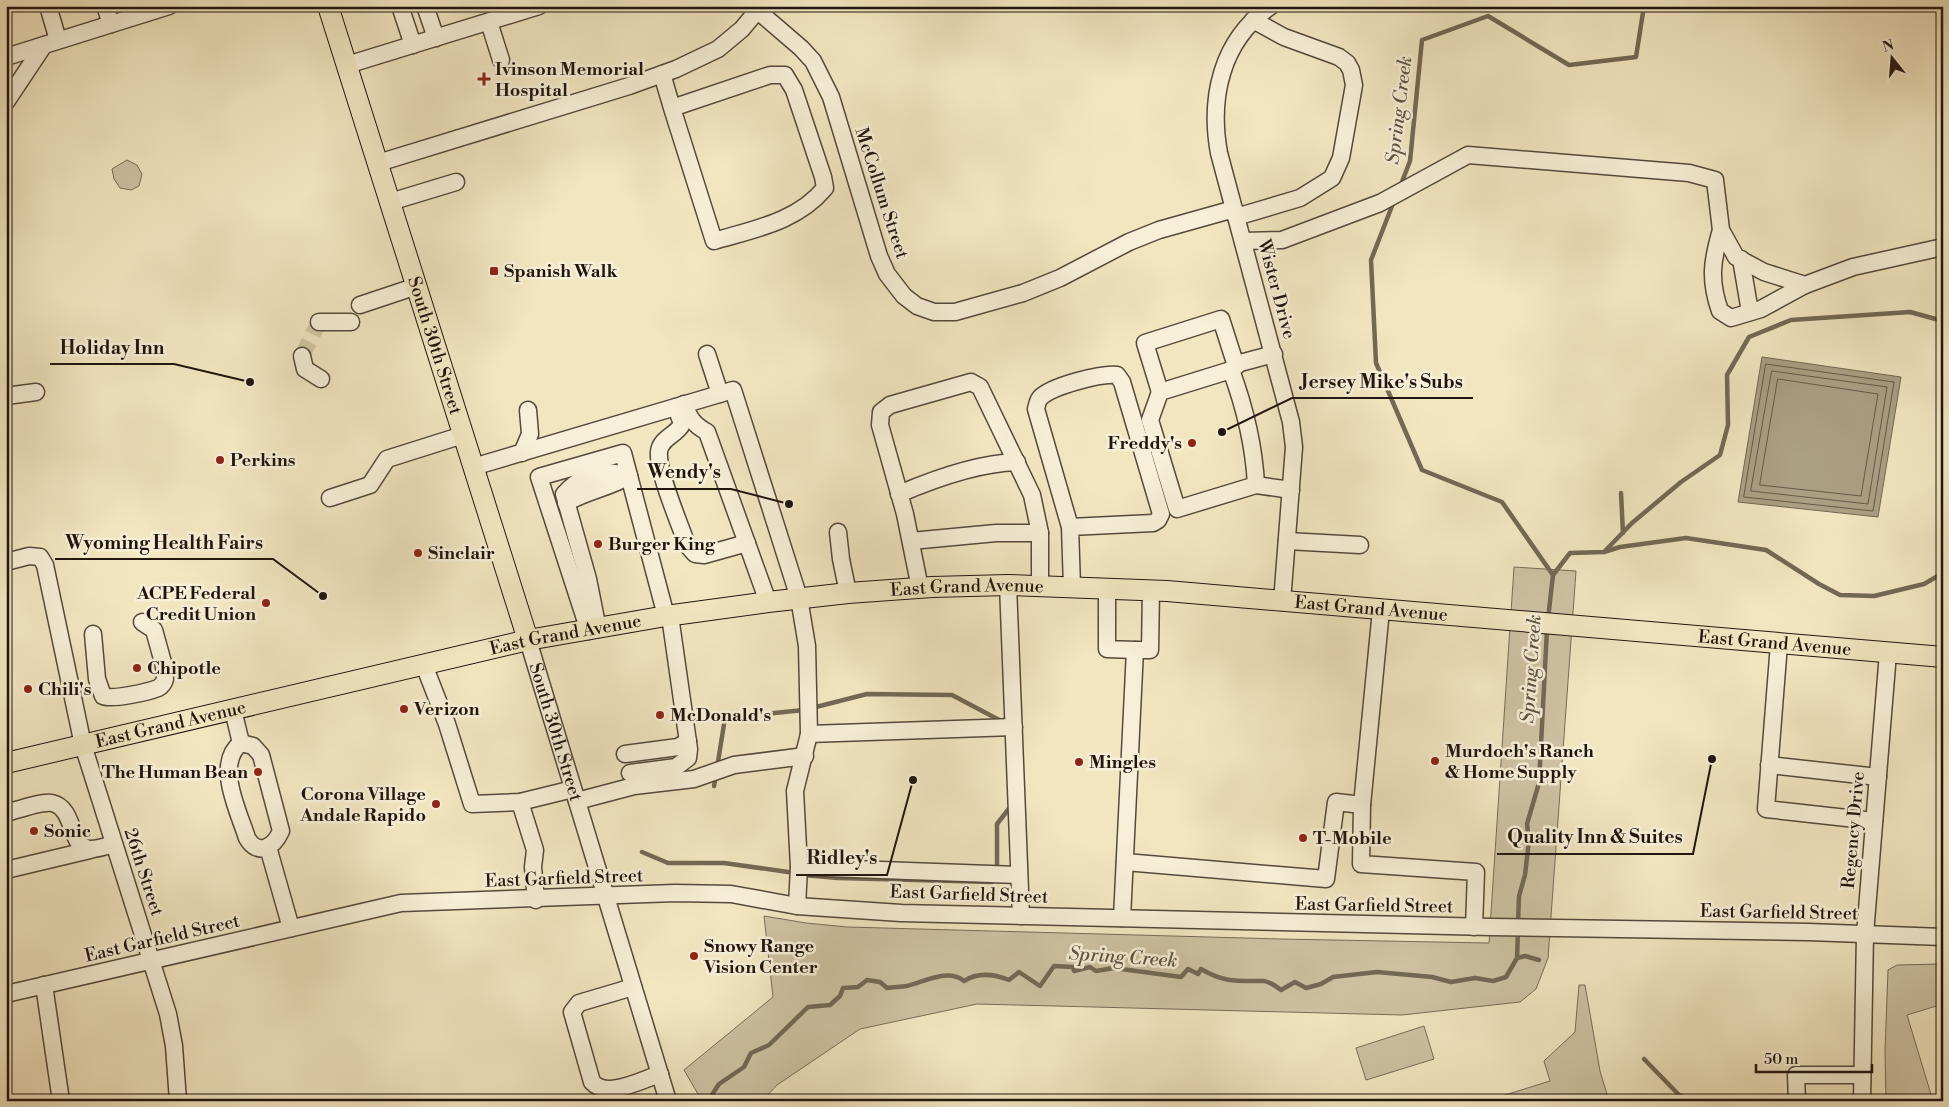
<svg xmlns="http://www.w3.org/2000/svg" width="1949" height="1107" viewBox="0 0 1949 1107" font-family="'Libre Bodoni',serif">
	<rect width="100%" height="100%" fill="#f2e6c1"/>
	<filter id="stains"><feTurbulence type="fractalNoise" baseFrequency=".004" numOctaves="4"/><feColorMatrix values="0 0 0 0 .2 0 0 0 0 .09 0 0 0 0 .02 0 0 0 .5 -.17"/></filter>
	<radialGradient id="worn" r=".72"><stop offset=".6" stop-color="#630" stop-opacity="0"/><stop offset="1" stop-color="#630" stop-opacity=".3"/></radialGradient>
	<!-- green -->
	<g fill="#cec2a3" stroke="#776c59">
		<path d="M127 160 137 165 142 174 139 186 131 190 120 188 114 179 112 169Z"/>
		<path d="M1514 567 1576 571 1548 958 1536 989 1520 1002 1402 1015 977 1004 860 1029 777 1085 762 1101H702L684 1070 773 997 764 916 806 923 847 927 1280 939 1489 943Z"/>
		<path d="M1943 964V1004L1907 1015 1933 1101H1886L1885 1052 1888 970 1897 965Z"/>
		<path d="M1579 985H1585L1600 1071 1609 1101H1486L1550 1081 1544 1061 1575 1032Z"/>
		<path d="M1424 1026 1434 1059 1366 1080 1356 1048Z"/>
	</g>
	<!-- water -->
	<path fill="#ab9f84" stroke="#736855" d="M1762 357 1901 377 1878 517 1738 502Z"/>
	<g fill="none" stroke-linecap="round" stroke-linejoin="round">
		<!-- shore -->
		<g stroke="#665a4a" stroke-width="1">
			<path d="M1766 364 1894 382 1873 511 1744 497Z"/>
			<path d="M1772 371 1887 387 1868 504 1751 491Z"/>
			<path d="M1778 379 1878 394 1861 496 1760 485Z"/>
		</g>
		<!-- stream -->
		<g stroke="#736855" stroke-width="4.5">
			<path d="M1400 187 1410 161 1422 40 1488 16 1569 65 1636 57 1644 6"/>
			<path d="M1394 201 1371 260 1376 363 1422 470 1502 502 1553 575 1548 619"/>
			<path d="M1621 493 1623 533"/>
			<path d="M1604 552 1632 523 1681 482 1720 455 1728 425 1727 375 1749 337 1791 320 1910 312 1943 321"/>
			<path d="M1553 575 1570 553 1604 552 1620 547 1686 538 1766 550 1819 584 1840 595 1874 596 1924 584 1943 573"/>
			<path d="M812 708 867 694 952 695 1003 722"/>
			<path d="M717 768 725 718 804 710"/>
			<path d="M714 786 716 775"/>
			<path d="M642 852 668 863H724L795 873"/>
			<path d="M997 870V824L1011 806"/>
			<path d="M803 875 838 878 992 882 994 879"/>
			<path d="M1518 924 1519 896 1525 875 1529 840 1527 824 1539 783 1547 629"/>
			<path d="M1517 958 1525 956 1539 960"/>
			<path d="M1644 1059 1679 1095 1695 1101"/>
			<path d="M708 1101 719 1084 744 1067 751 1053 769 1045 808 1007 830 1005 840 996 843 988 858 987 867 980 880 982 887 988C893 987 900 987 907 986 924 982 948 968 964 981 978 972 994 974 1009 980L1019 972 1040 986 1054 966 1073 967 1074 971 1090 967 1096 971 1114 968 1181 977 1188 969 1198 974 1201 969C1225 983 1237 981 1263 981 1268 981 1277 987 1281 990L1295 982 1306 988 1321 984 1333 977 1377 972 1432 977 1451 982 1475 978 1493 981 1506 977 1517 958 1518 931"/>
		</g>
		<!-- minor-tunnel -->
		<path stroke="#d2c7a6" stroke-width="16" stroke-dasharray="16 8" stroke-linecap="butt" d="M302 356 319 322"/>
		<!-- minor casing -->
		<g stroke="#54493c" stroke-width="19">
			<g id="minor">
				<path d="M48 6 58 40"/>
				<path d="M105 6 111 24"/>
				<path d="M400 6 413 45"/>
				<path d="M425 6 436 38"/>
				<path d="M1271 6C1221 40 1209 98 1219 153L1291 422 1294 447 1282 602"/>
				<path d="M758 11 801 48 813 61 831 97 879 256 887 274 904 296 917 306 934 312H955L1023 293 1060 278 1129 242 1159 230 1234 209"/>
				<path d="M489 22 501 60"/>
				<path d="M6 57 169 6"/>
				<path d="M347 65 539 6"/>
				<path d="M662 74 672 108 770 75H785L794 90 823 177 825 188C797 222 754 229 714 241L672 108"/>
				<path d="M6 102 44 45"/>
				<path d="M378 163 629 86 676 69 718 49 742 29 761 6"/>
				<path d="M390 202 456 182"/>
				<path d="M1236 217 1300 198 1332 178 1341 158 1354 85 1351 70 1347 63 1339 57 1284 37 1253 20"/>
				<path d="M1721 230C1712 261 1709 280 1720 311L1731 318 1761 309 1805 285"/>
				<path d="M1243 241 1282 240 1380 203 1468 155 1689 173 1715 180 1721 230 1736 257 1764 272 1805 285 1853 267 1943 247"/>
				<path d="M1741 259 1750 312"/>
				<path d="M360 305 417 286"/>
				<path d="M319 322H351"/>
				<path d="M707 354 720 394"/>
				<path d="M1274 354 1240 363 1231 370 1160 392 1150 420 1177 509 1256 485 1291 490"/>
				<path d="M302 356 305 369 321 379"/>
				<path d="M1231 370C1245 408 1254 444 1256 485"/>
				<path d="M1160 392 1145 343 1221 319 1236 366"/>
				<path d="M6 396 36 392"/>
				<path d="M684 404C689 418 694 425 707 432L768 602"/>
				<path d="M676 407 682 424C677 435 660 438 659 452 657 472 680 524 687 545L695 554 704 555 747 543"/>
				<path d="M522 453 530 434 528 410"/>
				<path d="M473 467 733 390 799 598 807 646 809 734 795 791 799 867 797 906"/>
				<path d="M899 494C934 479 978 463 1017 462"/>
				<path d="M330 498 370 485 387 459 463 435"/>
				<path d="M566 503C586 491 609 488 629 476"/>
				<path d="M1070 527 1153 523 1158 520 1161 514 1122 382 1117 375C1102 373 1051 386 1040 398 1038 400 1037 405 1036 409L1070 527 1072 587"/>
				<path d="M838 532 841 559 848 593"/>
				<path d="M911 541 996 533H1040"/>
				<path d="M1287 541 1360 545"/>
				<path d="M6 562 29 556 40 557 45 565 83 745 168 1014 174 1046 178 1101"/>
				<path d="M1008 585 1021 916"/>
				<path d="M920 588 905 514 880 425 881 412 890 405 971 382 980 387 1032 495 1040 533V586"/>
				<path d="M1107 588V649L1135 650"/>
				<path d="M1381 610 1362 805 1361 864 1476 872 1474 927"/>
				<path d="M598 629 588 579 564 494C582 474 604 468 629 476"/>
				<path d="M589 631 539 477 623 453 666 616"/>
				<path d="M93 634 97 679 103 696C112 700 148 692 158 688 162 686 164 683 165 679L164 666 154 630 142 622"/>
				<path id="s1" d="M528 640 668 1101"/>
				<path d="M1779 644 1766 809 1874 821"/>
				<path d="M424 665 447 724 472 804 520 802 573 789"/>
				<path d="M233 710 241 743"/>
				<path d="M809 734 1014 727"/>
				<path d="M241 743 253 746 261 755 281 831C274 847 258 857 247 838 239 812 214 764 241 743Z"/>
				<path d="M625 754 678 747 688 741"/>
				<path d="M1769 765 1878 777"/>
				<path d="M630 773 676 767 688 758 689 749 670 616"/>
				<path d="M577 801 634 786 694 779 734 765 805 756"/>
				<path d="M520 802 535 850 533 867 536 900"/>
				<path d="M6 813C17 810 42 801 52 803 76 808 69 850 91 849 99 849 107 846 114 844"/>
				<path d="M268 847 291 928"/>
				<path d="M1125 862 1326 879 1336 802 1362 805"/>
				<path d="M799 867 1019 875"/>
				<path d="M6 870 90 850"/>
				<path d="M1122 918 1135 650H1150L1151 590"/>
				<path d="M44 985 61 1101"/>
				<path d="M633 987 579 1003 572 1012 592 1082C607 1099 641 1080 660 1074"/>
				<path d="M6 994 401 903 675 893 731 894 797 906 901 913 1491 927 1808 932 1943 937"/>
				<path d="M1797 1101 1796 1075H1862"/>
				<path d="M1862 1101 1865 934 1888 653"/>
			</g>
		</g>
		<!-- major casing -->
		<g stroke="#20150f" stroke-width="22">
			<g id="major">
				<path id="s2" d="M328 6 528 640"/>
				<path id="s3" d="M6 763 528 640 666 616 768 602 848 593 932 587 1008 585 1167 591 1943 657"/>
			</g>
		</g>
		<!-- minor -->
		<use href="#minor" stroke="#f7efd7" stroke-width="16"/>
		<!-- major -->
		<use href="#major" stroke="#f2e6c1" stroke-width="20"/>
	</g>
	<!-- markers -->
	<g fill="#8f2418" stroke="#f7efd7" stroke-width="2">
		<path d="M481.5 71.5h5v5h5v5h-5v5h-5v-5h-5v-5h5z"/>
		<rect x="489" y="266" width="10" height="10" rx="2.5"/>
		<circle cx="1192" cy="443" r="5"/>
		<circle cx="220" cy="460" r="5"/>
		<circle cx="598" cy="544" r="5"/>
		<circle cx="418" cy="553" r="5"/>
		<circle cx="266" cy="603" r="5"/>
		<circle cx="137" cy="668" r="5"/>
		<circle cx="28" cy="689" r="5"/>
		<circle cx="404" cy="709" r="5"/>
		<circle cx="660" cy="715" r="5"/>
		<circle cx="1435" cy="761" r="5"/>
		<circle cx="1079" cy="762" r="5"/>
		<circle cx="258" cy="772" r="5"/>
		<circle cx="436" cy="804" r="5"/>
		<circle cx="34" cy="831" r="5"/>
		<circle cx="1303" cy="838" r="5"/>
		<circle cx="694" cy="956" r="5"/>
	</g>
	<g text-anchor="middle" stroke-width="5" stroke-linejoin="round" paint-order="stroke">
		<!-- poi labels -->
		<g font-size="18" font-weight="bold" fill="#20150f" stroke="#f7efd7" text-anchor="start">
			<text x="495" y="75">Ivinson Memorial<tspan x="495" dy="21">Hospital</tspan></text>
			<text x="504" y="277">Spanish Walk</text>
			<text x="1182" y="449" text-anchor="end">Freddy's</text>
			<text x="230" y="466">Perkins</text>
			<text x="608" y="550">Burger King</text>
			<text x="428" y="559">Sinclair</text>
			<text x="256" y="599" text-anchor="end">ACPE Federal<tspan x="256" dy="21">Credit Union</tspan></text>
			<text x="147" y="674">Chipotle</text>
			<text x="38" y="695">Chili's</text>
			<text x="414" y="715">Verizon</text>
			<text x="670" y="721">McDonald's</text>
			<text x="1445" y="757">Murdoch's Ranch<tspan x="1445" dy="21">&amp; Home Supply</tspan></text>
			<text x="1089" y="768">Mingles</text>
			<text x="248" y="778" text-anchor="end">The Human Bean</text>
			<text x="426" y="800" text-anchor="end">Corona Village<tspan x="426" dy="21">Andale Rapido</tspan></text>
			<text x="44" y="837">Sonic</text>
			<text x="1313" y="844">T-Mobile</text>
			<text x="704" y="952">Snowy Range<tspan x="704" dy="21">Vision Center</tspan></text>
		</g>
		<!-- street labels -->
		<g font-size="18" fill="#20150f" stroke="#f7efd7">
			<text transform="translate(882 193) rotate(72)" y="6">McCollum Street</text>
			<text transform="translate(1277 289) rotate(75)" y="6">Wister Drive</text>
			<text dy="6" stroke="none"><textPath href="#s2" startOffset="356">South 30th Street</textPath></text>
			<text dy="6" stroke="none"><textPath href="#s3" startOffset="979">East Grand Avenue</textPath></text>
			<text dy="6" stroke="none"><textPath href="#s3" startOffset="1384">East Grand Avenue</textPath></text>
			<text dy="6" stroke="none"><textPath href="#s3" startOffset="574">East Grand Avenue</textPath></text>
			<text dy="6" stroke="none"><textPath href="#s3" startOffset="1789">East Grand Avenue</textPath></text>
			<text dy="6" stroke="none"><textPath href="#s3" startOffset="169">East Grand Avenue</textPath></text>
			<text dy="6" stroke="none"><textPath href="#s1" startOffset="96">South 30th Street</textPath></text>
			<text transform="translate(1853 830) rotate(-85)" y="6">Regency Drive</text>
			<text transform="translate(144 872) rotate(72)" y="6">26th Street</text>
			<text transform="translate(564 878) rotate(-2)" y="6">East Garfield Street</text>
			<text transform="translate(969 894) rotate(2)" y="6">East Garfield Street</text>
			<text transform="translate(1374 905) rotate(1)" y="6">East Garfield Street</text>
			<text transform="translate(1779 912) rotate(1)" y="6">East Garfield Street</text>
			<text transform="translate(162 938) rotate(-13)" y="6">East Garfield Street</text>
		</g>
		<!-- water labels -->
		<g font-size="19" font-style="italic" fill="#5f5344" stroke="#f7efd7">
			<text transform="translate(1398 110) rotate(-83)" y="7">Spring Creek</text>
			<text transform="translate(1530 669) rotate(-86)" y="7">Spring Creek</text>
			<text transform="translate(1123 956) rotate(4)" y="7">Spring Creek</text>
		</g>
	</g>
	<!-- callouts -->
	<path fill="none" stroke="#20150f" stroke-width="2" d="M250 382L174 364H50M1222 432L1292 398H1473M789 504L731 489H637M323 596L273 559H55M1712 759L1693 854H1497M913 780L887 875H796"/>
	<g fill="#20150f" stroke="#f7efd7" stroke-width="2">
		<circle cx="250" cy="382" r="5"/>
		<circle cx="1222" cy="432" r="5"/>
		<circle cx="789" cy="504" r="5"/>
		<circle cx="323" cy="596" r="5"/>
		<circle cx="1712" cy="759" r="5"/>
		<circle cx="913" cy="780" r="5"/>
	</g>
	<g font-size="19" text-anchor="middle" font-weight="bold" fill="#20150f" stroke="#f7efd7" stroke-width="5" stroke-linejoin="round" paint-order="stroke">
		<text x="112" y="354">Holiday Inn</text>
		<text x="1382" y="388">Jersey Mike's Subs</text>
		<text x="684" y="478">Wendy's</text>
		<text x="164" y="549">Wyoming Health Fairs</text>
		<text x="1595" y="843">Quality Inn &amp; Suites</text>
		<text x="842" y="864">Ridley's</text>
	</g>
	<!-- margin -->
	<rect width="1949" height="1107" fill="none" stroke="#f2e6c1" stroke-width="25"/>
	<rect x="8" y="8" width="1934" height="1092" fill="none" stroke="#20150f" stroke-width="2.5"/>
	<rect x="12" y="12" width="1924" height="1082" fill="none" stroke="#20150f"/>
	<!-- north arrow -->
	<g transform="translate(1892 58) rotate(343)" stroke="#f7efd7" stroke-width="4" paint-order="stroke">
	<path d="M0-4L9 19L0 12L-9 19Z" fill="#20150f"/>
	<text y="-8" font-size="14" font-weight="bold" text-anchor="middle" fill="#20150f">N</text>
	</g>
	<!-- scale -->
	<path d="M1756 1064v8h116v-8" fill="none" stroke="#20150f" stroke-width="2.5"/>
	<text x="1764" y="1064" font-size="15" fill="#20150f" stroke="#f7efd7" stroke-width="4" paint-order="stroke">50 m</text>
	<rect width="100%" height="100%" filter="url(#stains)"/>
	<rect width="100%" height="100%" fill="url(#worn)"/>
</svg>
